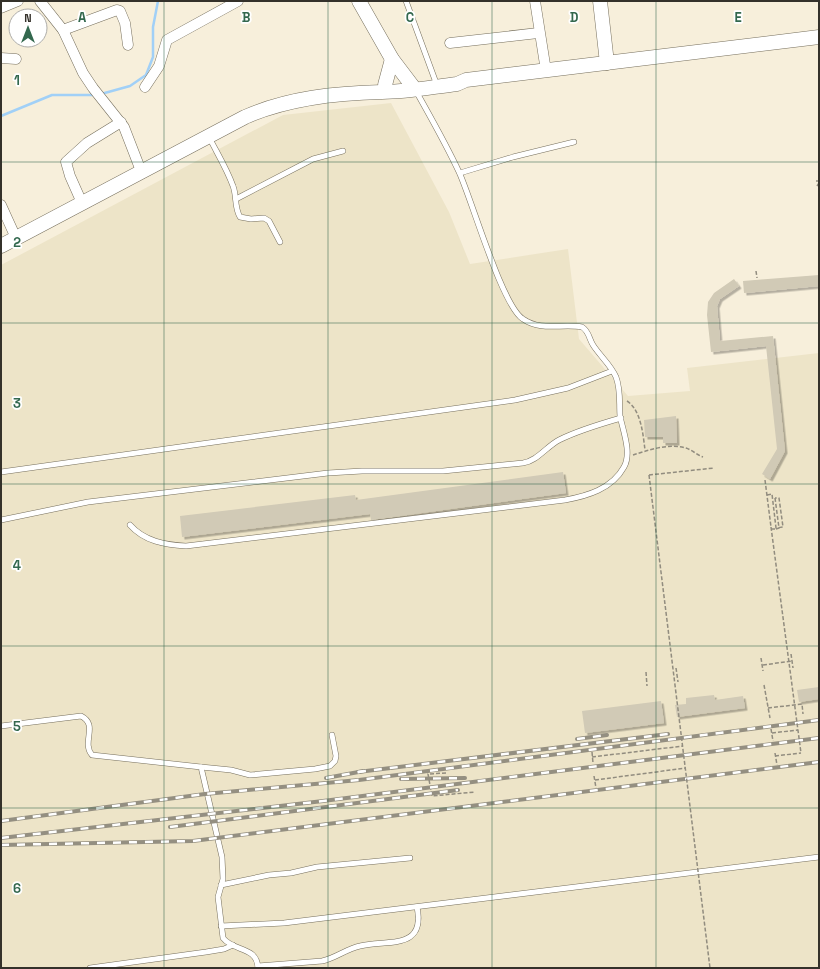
<svg xmlns="http://www.w3.org/2000/svg" width="820" height="969" viewBox="0 0 820 969" font-family="'Space Grotesk',sans-serif">
	<defs>
		<filter id="shadow"><feDropShadow dx="2.5" dy="2.5" stdDeviation="0" flood-color="#0004"/></filter>
	</defs>
	<rect width="100%" height="100%" fill="#f7efdb"/>
	<!-- built -->
	<path fill="#ede4c8" d="M391 103 449 212 470 264 568 249 579 339 628 396 690 391 687 368 819 353V968H1V265L283 115Z"/>
	<g fill="none" stroke-linecap="round" stroke-linejoin="round">
		<!-- stream -->
		<g stroke="#a1d0f7" stroke-width="2.5">
			<path d="M101 94 130 86 146 75 153 57V27L158 1"/>
			<path d="M1 116 52 95H94"/>
		</g>
	</g>
	<!-- building -->
	<g fill="#d1cab6" filter="url(#shadow)">
		<path d="M819 275V286L744 293 743 281Z"/>
		<path d="M734 279 739 286 720 299 717 306 720 341 773 336 785 451 770 479 762 474 777 449 766 346 711 352 707 315 708 302 714 293Z"/>
		<path d="M676 416 677 443H663V437H645L644 420Z"/>
		<path d="M563 472 566 493 371 520 370 514 182 537 180 516 355 495 356 500Z"/>
		<path d="M819 687V699L799 702 797 690Z"/>
		<path d="M714 695 715 700 743 696 745 708 677 717 675 705 686 704V698Z"/>
		<path d="M661 701 664 723 585 733 582 711Z"/>
	</g>
	<g fill="none" stroke-linecap="round" stroke-linejoin="round">
		<!-- lane casing -->
		<g stroke="#766f5d" stroke-width="6">
			<g id="lane">
				<path d="M406 1 435 80"/>
				<path d="M209 137C217 153 227 169 233 186 237 196 234 207 240 217L251 219 264 218 269 221 280 242"/>
				<path d="M460 173 513 157 574 142"/>
				<path d="M236 199 313 159 343 151"/>
				<path d="M1 472 515 400 568 388 612 371"/>
				<path d="M1 520 88 502 328 473 362 471H443L523 463C537 461 546 447 559 440 579 430 600 424 621 418"/>
				<path d="M130 525C144 541 165 545 186 546L565 500C587 496 612 489 624 467 632 453 623 431 620 416 619 404 621 390 616 377 611 365 600 356 593 345 589 339 589 331 582 327 562 323 542 332 523 319 502 306 472 200 459 172 446 144 431 118 416 91"/>
				<path d="M1 726 81 716C99 725 81 742 92 755L201 767 222 857 223 879 218 897 223 938C234 952 257 946 258 968"/>
				<path d="M201 767 231 770 250 775 315 769 330 766 335 761 336 756 332 735"/>
				<path d="M221 885 269 875 291 873 317 867 410 858"/>
				<path d="M221 926 284 923 819 857"/>
				<path d="M258 966 322 961C336 958 346 949 360 946 387 939 426 951 417 907"/>
				<path d="M90 968 206 952 224 949 233 945"/>
			</g>
		</g>
		<!-- street casing -->
		<g stroke="#766f5d" stroke-width="11">
			<g id="street">
				<path d="M40 1 63 30 83 73 93 88 124 127 141 171"/>
				<path d="M535 1 546 71"/>
				<path d="M1 8 18 1"/>
				<path d="M63 30 117 10 120 11 125 23 128 45"/>
				<path d="M450 43 538 33"/>
				<path d="M1 58 16 59"/>
				<path d="M145 87 159 66 167 40 238 1"/>
				<path d="M82 203 70 176 66 162 87 143 121 122"/>
				<path d="M1 205 16 238"/>
			</g>
		</g>
		<!-- secondary casing -->
		<g stroke="#766f5d" stroke-width="15">
			<g id="secondary">
				<path d="M359 1 392 59 414 88"/>
				<path d="M600 1 607 63"/>
				<path d="M385 85 392 59"/>
				<path d="M1 246 245 117C288 98 336 93 382 92 407 92 432 87 457 84L466 80 819 37"/>
			</g>
		</g>
		<!-- path -->
		<g stroke="#918c7f" stroke-width="1.5" stroke-dasharray="4 2" stroke-linecap="butt">
			<path d="M816 181H819"/>
			<path d="M817 186 819 183"/>
			<path d="M756 271 757 278"/>
			<path d="M627 401C641 410 643 434 645 450"/>
			<path d="M633 455C649 450 669 443 686 448 692 450 697 455 703 457"/>
			<path d="M649 475 714 468"/>
			<path d="M765 480 771 527"/>
			<path d="M767 495 772 494 776 528 783 527 779 498H775"/>
			<path d="M771 529H776"/>
			<path d="M791 654 793 668"/>
			<path d="M761 658 763 671"/>
			<path d="M763 665 792 661"/>
			<path d="M676 668 678 682"/>
			<path d="M646 672 647 686"/>
			<path d="M764 685 770 718"/>
			<path d="M768 708 802 704 803 714"/>
			<path d="M771 729 773 741"/>
			<path d="M772 733 798 730"/>
			<path d="M592 752 593 763"/>
			<path d="M775 753 777 765"/>
			<path d="M775 756 801 753"/>
			<path d="M592 757 683 746"/>
			<path d="M446 773 428 774 432 796 475 792"/>
			<path d="M594 776 596 788"/>
			<path d="M595 780 686 768"/>
		</g>
		<!-- lane -->
		<use href="#lane" stroke="#fff" stroke-width="5"/>
		<!-- street -->
		<use href="#street" stroke="#fff" stroke-width="10"/>
		<!-- secondary -->
		<use href="#secondary" stroke="#fff" stroke-width="14"/>
		<!-- rail casing -->
		<g stroke="#948f81" stroke-width="4">
			<g id="rail">
				<path d="M577 739 607 735"/>
				<path d="M358 772 668 734"/>
				<path d="M326 778 364 771"/>
				<path d="M401 779 465 778"/>
				<path d="M1 821 205 794 359 780 819 720"/>
				<path d="M170 827 458 790"/>
				<path d="M1 838 323 801 819 738"/>
				<path d="M1 845 193 841 819 762"/>
			</g>
		</g>
		<!-- rail -->
		<use href="#rail" stroke="#fff" stroke-width="2.5" stroke-dasharray="8" stroke-linecap="butt"/>
		<!-- path-bridge -->
		<g stroke="#918c7f" stroke-width="1.5" stroke-dasharray="4 2" stroke-linecap="butt">
			<path d="M649 475 710 968"/>
			<path d="M775 498 779 528 776 529"/>
			<path d="M771 527 801 753"/>
		</g>
	</g>
	<!-- grid -->
	<path fill="none" stroke="#33684e" stroke-width="1" stroke-opacity="0.55" d="M164 1V968M328 1V968M492 1V968M656 1V968M1 162H819M1 323H819M1 484H819M1 646H819M1 808H819"/>
	<g font-size="13" text-anchor="middle" font-weight="bold" fill="#33684e" stroke="#fff" stroke-width="3.5" stroke-linejoin="round" paint-order="stroke">
		<text x="82" y="22">A</text>
		<text x="246" y="22">B</text>
		<text x="410" y="22">C</text>
		<text x="574" y="22">D</text>
		<text x="738" y="22">E</text>
		<text x="17" y="85">1</text>
		<text x="17" y="247">2</text>
		<text x="17" y="408">3</text>
		<text x="17" y="570">4</text>
		<text x="17" y="731">5</text>
		<text x="17" y="893">6</text>
	</g>
	<!-- border -->
	<rect width="820" height="969" fill="none" stroke="#34312a" stroke-width="4"/>
	<!-- north arrow -->
	<g transform="translate(28 28)"><circle r="19" fill="#ffffff" stroke="#aeadaa"/>
	<path d="M0-3L7 15L0 10L-7 15Z" fill="#33684e"/>
	<text y="-6" font-size="11" font-weight="bold" text-anchor="middle" fill="#34312a">N</text>
	</g>
</svg>
